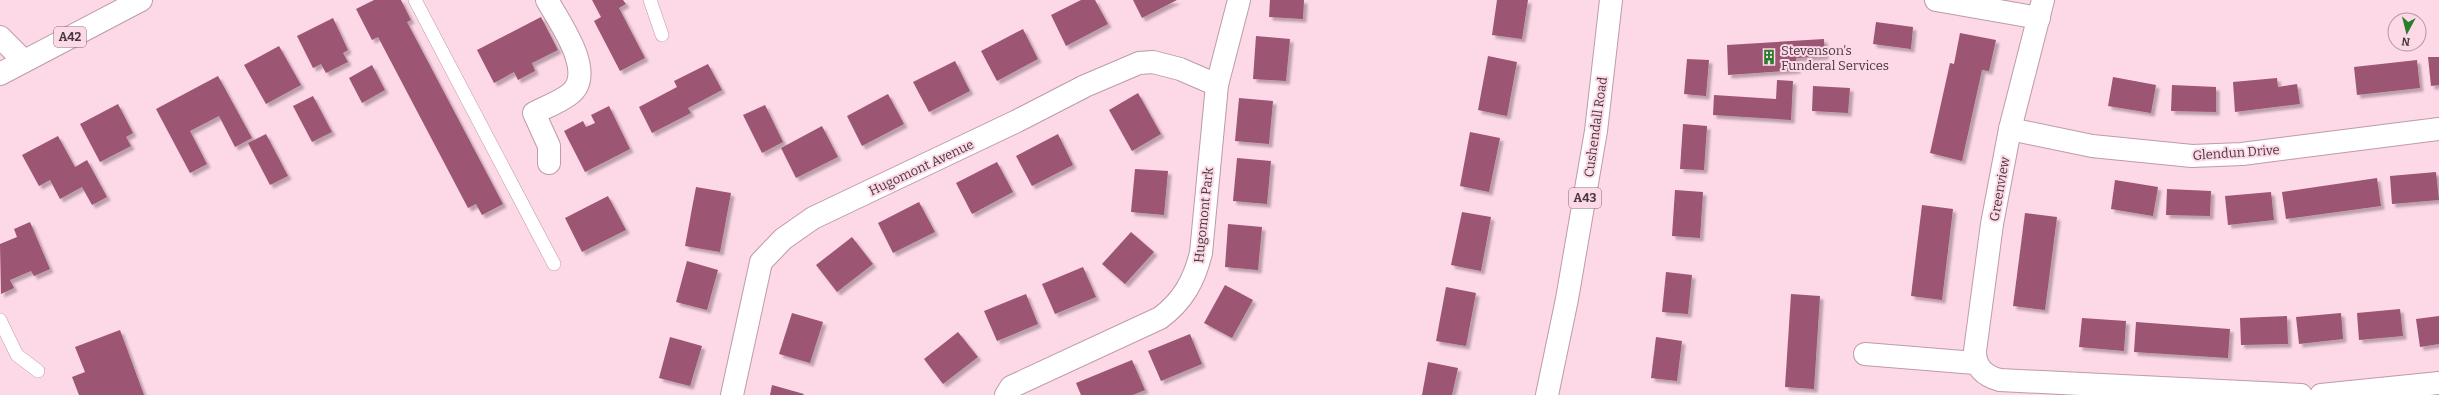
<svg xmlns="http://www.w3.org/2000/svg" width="2439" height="395" viewBox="0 0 2439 395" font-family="Bitter,serif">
	<defs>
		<filter id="shadow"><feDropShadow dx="3.5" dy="3.5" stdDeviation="1" flood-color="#0004"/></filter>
	</defs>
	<rect width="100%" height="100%" fill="#fdd8e6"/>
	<!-- building -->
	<g fill="#9c5473" filter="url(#shadow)">
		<path d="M374 0H401L411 20 407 22 503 204 482 215 476 204 468 208 378 37 372 40 356 9Z"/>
		<path d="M592 0H623L626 4 619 8 645 58 620 71 594 21 601 17Z"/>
		<path d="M1081 0H1095L1108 24 1066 46 1051 15Z"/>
		<path d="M1133 0H1177L1142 18Z"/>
		<path d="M1270 0H1304L1303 19 1269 17Z"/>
		<path d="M1497 0H1528L1522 39 1492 35Z"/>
		<path d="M541 17 558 50 532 63 535 71 518 80 514 72 494 83 477 50Z"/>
		<path d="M333 18 348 50 343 53 348 62 326 73 321 64 313 68 297 36Z"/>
		<path d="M1876 22 1913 27 1911 49 1873 44Z"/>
		<path d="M1023 29 1038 59 997 81 981 51Z"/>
		<path d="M1960 33 1996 40 1989 71 1982 70 1962 161 1930 153 1950 63 1954 64Z"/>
		<path d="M1256 36 1290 39 1286 81 1253 79Z"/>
		<path d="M1824 39 1825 56 1796 58 1797 70 1728 75 1727 45Z"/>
		<path d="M279 46 301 85 266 104 244 65Z"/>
		<path d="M1488 56 1517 62 1507 116 1478 110Z"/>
		<path d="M2428 57H2439V85L2431 86Z"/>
		<path d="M1687 59 1709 60 1706 96 1684 94Z"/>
		<path d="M2417 60 2420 88 2357 95 2354 67Z"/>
		<path d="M955 61 970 91 929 112 913 82Z"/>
		<path d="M708 64 722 90 688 108 691 113 652 133 639 107 677 87 674 81Z"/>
		<path d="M372 65 385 90 362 103 349 78Z"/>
		<path d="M218 76 252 138 235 147 219 116 190 131 207 164 190 173 156 109Z"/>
		<path d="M2113 77 2156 85 2151 113 2108 106Z"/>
		<path d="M2277 78 2278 87 2297 84 2300 104 2235 112 2233 82Z"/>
		<path d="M1777 80 1793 81 1791 120 1713 115 1714 95 1776 99Z"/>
		<path d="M2172 85 2216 87V112L2171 111Z"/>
		<path d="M1813 86 1850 88 1848 113 1812 111Z"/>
		<path d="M1138 93 1161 134 1132 151 1109 110Z"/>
		<path d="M888 94 904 124 862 146 847 116Z"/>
		<path d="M313 96 332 132 312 142 293 106Z"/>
		<path d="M1239 98 1273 101 1269 144 1235 141Z"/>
		<path d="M118 104 133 133 126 137 131 146 100 162 80 124Z"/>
		<path d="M765 105 783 142 762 153 743 115Z"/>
		<path d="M609 106 630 149 585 172 564 131 583 121 586 127 595 123 591 115Z"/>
		<path d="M1683 124 1707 126 1704 170 1680 169Z"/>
		<path d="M822 126 838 157 796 178 781 148Z"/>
		<path d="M1470 132 1500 138 1489 192 1460 186Z"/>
		<path d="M266 134 288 176 270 185 248 143Z"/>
		<path d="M1058 134 1073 165 1032 186 1016 156Z"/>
		<path d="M58 136 75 167 87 160 107 197 92 205 82 187 60 199 50 180 39 186 22 155Z"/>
		<path d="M1237 158 1271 161 1267 204 1233 201Z"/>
		<path d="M997 162 1013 192 972 214 956 183Z"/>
		<path d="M1135 169 1168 171 1164 215 1131 212Z"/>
		<path d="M2436 172 2439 200 2392 204 2390 176Z"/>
		<path d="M2377 178 2381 206 2286 219 2282 192Z"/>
		<path d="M2115 180 2158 187 2153 216 2111 209Z"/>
		<path d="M696 187 731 193 720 252 685 246Z"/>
		<path d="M2167 189 2211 191 2210 216 2166 215Z"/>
		<path d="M1675 190 1703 192 1700 238 1672 236Z"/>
		<path d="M2271 192 2274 220 2228 225 2225 196Z"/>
		<path d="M608 196 626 230 582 252 565 218Z"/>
		<path d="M919 202 935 232 893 253 878 223Z"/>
		<path d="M1922 205 1953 209 1942 300 1911 296Z"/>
		<path d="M1462 212 1491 217 1481 271 1451 265Z"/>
		<path d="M2025 213 2057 217 2045 310 2013 306Z"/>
		<path d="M30 222 50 269 34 276 31 271 10 280 14 288 1 294 0 244 17 237 14 229Z"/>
		<path d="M1228 224 1262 227 1258 270 1225 267Z"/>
		<path d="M1131 232 1154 252 1125 284 1102 264Z"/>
		<path d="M852 237 873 264 837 292 816 265Z"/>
		<path d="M687 261 718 270 707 310 676 302Z"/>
		<path d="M1083 267 1096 297 1055 314 1042 284Z"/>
		<path d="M1666 272 1692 275 1688 314 1662 312Z"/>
		<path d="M1225 285 1253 300 1232 338 1204 323Z"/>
		<path d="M1446 287 1476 293 1466 346 1436 341Z"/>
		<path d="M1026 294 1038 324 997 341 984 311Z"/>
		<path d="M1791 294 1820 296 1814 389 1785 387Z"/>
		<path d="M2400 309 2403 336 2359 340 2357 313Z"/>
		<path d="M792 313 823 322 810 363 779 354Z"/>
		<path d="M2341 313 2343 339 2299 344 2296 317Z"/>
		<path d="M2287 316 2288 344 2241 345 2240 318Z"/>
		<path d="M2439 316V344L2420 347 2416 319Z"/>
		<path d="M2082 318 2126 321 2124 351 2079 347Z"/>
		<path d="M2136 322 2230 329 2228 358 2134 352Z"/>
		<path d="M120 330 144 395H79L72 377 85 372 75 347Z"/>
		<path d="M958 332 978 357 943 384 924 359Z"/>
		<path d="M1190 334 1202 364 1161 381 1148 351Z"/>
		<path d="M670 337 702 346 690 386 659 378Z"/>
		<path d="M1656 337 1682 341 1677 381 1651 378Z"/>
		<path d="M1132 360 1145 390 1133 395H1081L1076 383Z"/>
		<path d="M1428 362 1458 368 1452 395H1422Z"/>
		<path d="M772 385 804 394 803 395H770Z"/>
	</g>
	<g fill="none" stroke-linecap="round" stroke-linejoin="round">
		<!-- service casing -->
		<g stroke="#bd9ba8" stroke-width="14">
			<g id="service">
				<path d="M415 0 554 264"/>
				<path d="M650 0 662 35"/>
				<path d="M0 320 17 355 38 371"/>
			</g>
		</g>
		<!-- minor casing -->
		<g stroke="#bd9ba8" stroke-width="24">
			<g id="minor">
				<path d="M547 0C559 22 597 73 570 94 560 102 546 107 534 113L549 146V163"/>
				<path d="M1936 0 2039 18"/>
				<path d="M2043 0 2010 129 1992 224 1975 351C1975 367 1984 376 2000 380L2301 395"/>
				<path d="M0 37 24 61"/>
				<path d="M2010 129 2092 146 2192 156 2242 154 2439 129"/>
				<path d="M1865 354 1975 363"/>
				<path d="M732 395 761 262 783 239 813 218 1017 121 1085 86 1139 63 1153 62 1180 69 1217 85"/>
				<path d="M1006 395 1011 387 1160 318C1183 301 1194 281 1201 253L1217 85 1239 0"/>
				<path d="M2321 395 2439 383"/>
			</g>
		</g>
		<!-- primary casing -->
		<g stroke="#bd9ba8" stroke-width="24">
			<g id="primary">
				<path d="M0 74 141 0"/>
				<path d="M1547 395 1567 299 1596 131 1611 0"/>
			</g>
		</g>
		<!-- service -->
		<use href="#service" stroke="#fff" stroke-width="13"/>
		<!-- minor -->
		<use href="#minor" stroke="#fff" stroke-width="22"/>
		<!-- primary -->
		<use href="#primary" stroke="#fff" stroke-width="22"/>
	</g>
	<!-- icons -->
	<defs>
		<g id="building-bare" transform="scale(1.2)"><path d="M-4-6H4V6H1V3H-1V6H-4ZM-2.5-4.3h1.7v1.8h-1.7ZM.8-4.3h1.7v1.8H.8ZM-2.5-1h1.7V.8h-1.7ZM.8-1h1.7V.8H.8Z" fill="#287e2b" stroke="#fdd8e6" stroke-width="2.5" paint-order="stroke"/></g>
	</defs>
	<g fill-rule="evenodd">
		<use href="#building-bare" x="1769" y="57"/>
	</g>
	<g text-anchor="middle" stroke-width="4" stroke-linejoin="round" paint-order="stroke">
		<!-- shield labels -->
		<g fill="#fdd8e6" stroke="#7e6870" stroke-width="1">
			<rect x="54" y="27" width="32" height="20" rx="3"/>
			<rect x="1569" y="188" width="32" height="20" rx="3"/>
		</g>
		<g font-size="12" font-weight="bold" fill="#47383e">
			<text x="70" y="41">A42</text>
			<text x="1585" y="202">A43</text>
		</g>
		<!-- poi labels -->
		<g font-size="13" fill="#47383e" stroke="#fdd8e6" text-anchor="start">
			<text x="1781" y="55">Stevenson's<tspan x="1781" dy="15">Funderal Services</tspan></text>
		</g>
		<!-- street labels -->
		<g font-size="13" fill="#47383e" stroke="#fdd8e6">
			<text transform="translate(1595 127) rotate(-82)" y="5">Cushendall Road</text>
			<text transform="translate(2236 152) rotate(-4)" y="5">Glendun Drive</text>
			<text transform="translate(921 167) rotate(-25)" y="5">Hugomont Avenue</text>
			<text transform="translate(1999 189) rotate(-80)" y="5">Greenview</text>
			<text transform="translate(1203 215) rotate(-84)" y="5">Hugomont Park</text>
		</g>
	</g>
	<!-- north arrow -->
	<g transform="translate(2407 32) rotate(187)"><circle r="19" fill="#fdd8e6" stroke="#b498a3"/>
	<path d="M0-3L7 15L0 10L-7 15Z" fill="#287e2b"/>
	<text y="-6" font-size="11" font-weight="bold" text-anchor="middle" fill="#47383e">N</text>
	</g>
</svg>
